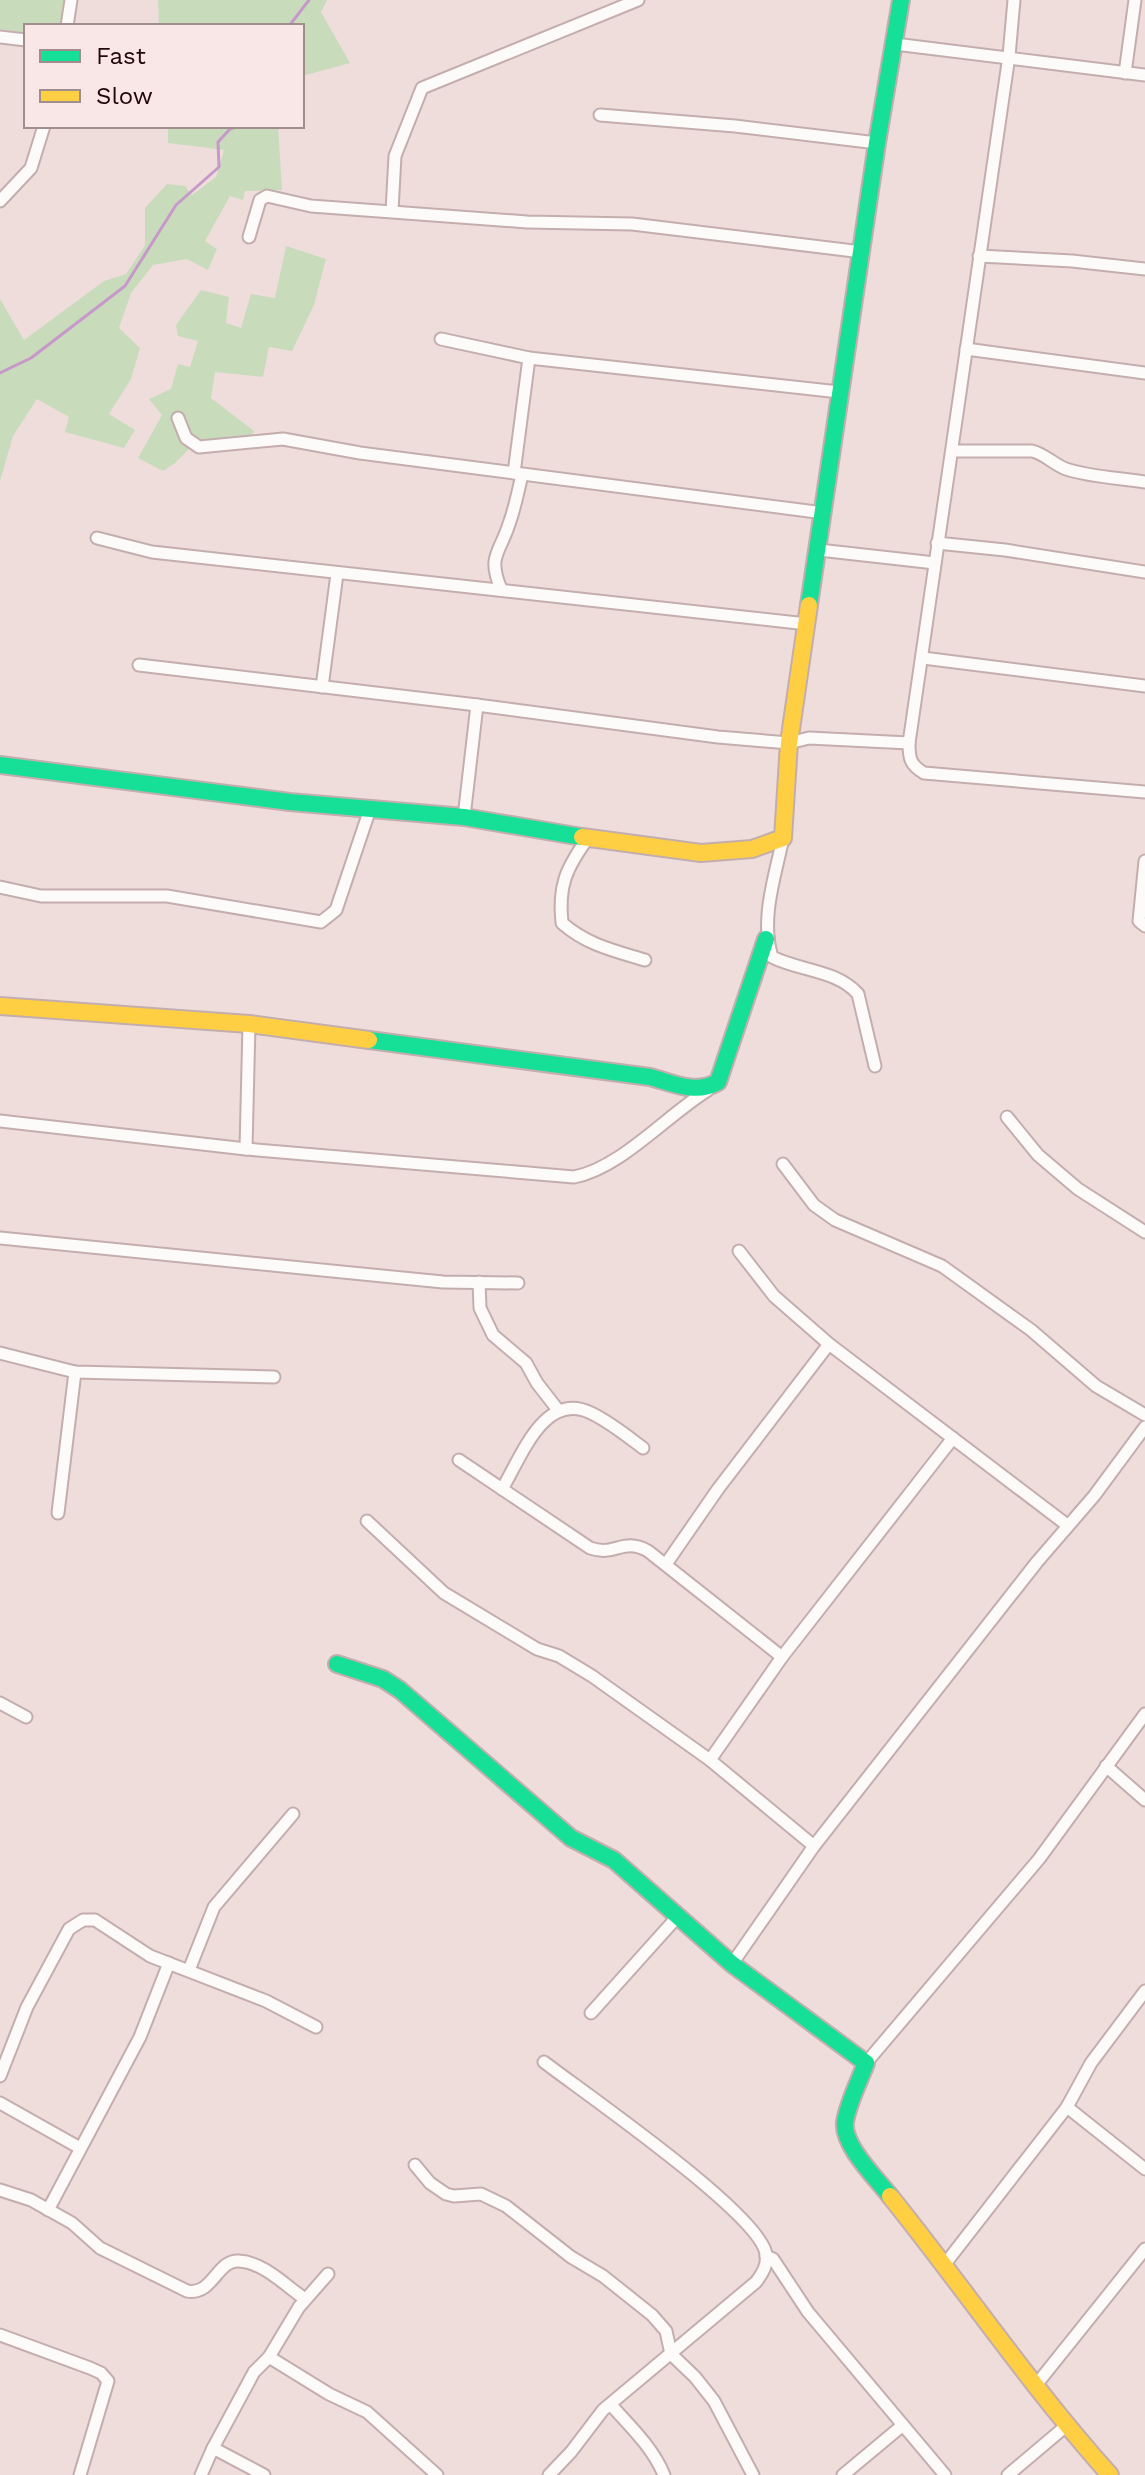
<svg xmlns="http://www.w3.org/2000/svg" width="1145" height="2475" viewBox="0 0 1145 2475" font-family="'Work Sans',sans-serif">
	<rect width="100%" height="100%" fill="#efdddc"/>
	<!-- green -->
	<g fill="#c8dcbc">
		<path d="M0 0H64L65 16 62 26H26V33L0 29Z"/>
		<path d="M158 0H327L321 12 350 63 302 76V26H159Z"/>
		<path d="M168 126H278L282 190 245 191 243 200 230 196 205 241 217 249 208 270 187 259 153 265 131 293 119 328 140 348 131 379 109 414 135 430 124 448 65 432 69 417 37 399 13 436 0 481V299L24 340 104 281 126 274 145 245V208L167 184 185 186 192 195 216 177 224 150 168 143Z"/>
		<path d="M286 246 326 259 314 305 292 351 269 347 263 377 215 372 211 398 254 431 250 438 213 443 197 441 174 464 163 471 138 458 162 415 149 399 171 389 178 364 190 367 198 341 178 336 176 325 201 290 229 297 226 323 241 328 251 294 275 298Z"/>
	</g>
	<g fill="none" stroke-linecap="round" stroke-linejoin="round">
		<!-- stream -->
		<g stroke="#c898ca" stroke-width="3">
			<path d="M289 26 309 0"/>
			<path d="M0 373 31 358 125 286 176 205 219 167 218 142 230 129 239 126"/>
		</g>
		<!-- street casing -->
		<g stroke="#c4aead" stroke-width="15">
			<g id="street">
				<path d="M67 26 71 0"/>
				<path d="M0 37 26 40"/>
				<path d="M895 44 1145 75"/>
				<path d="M1125 73 1135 0"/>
				<path d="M600 115 735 126 877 143"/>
				<path d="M0 201 31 168 44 126"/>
				<path d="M392 211 395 156 422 88 638 0"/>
				<path d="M249 237 260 200 267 196 311 206 527 222 632 224 862 252"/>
				<path d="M979 256 1072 261 1145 269"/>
				<path d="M441 339 529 358 839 392"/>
				<path d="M966 349 1145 373"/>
				<path d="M178 418 186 438 199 447 283 439 360 453 824 513"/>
				<path d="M953 451H1032C1045 454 1053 464 1066 469 1090 477 1120 478 1145 482"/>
				<path d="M514 473 529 358"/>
				<path d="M97 538 152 552 807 624"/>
				<path d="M937 543 1005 550 1145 572"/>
				<path d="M819 550 935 563"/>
				<path d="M501 589C487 556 500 553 509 524 515 508 518 491 522 475"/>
				<path d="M923 658 1145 686"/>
				<path d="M139 665 477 705 718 737 789 743 809 738 909 743 1009 56 1014 0"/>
				<path d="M322 687 337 574"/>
				<path d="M909 743C909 758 910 765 924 773L1145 792"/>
				<path d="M464 817 477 705"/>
				<path d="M588 838C566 868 558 886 562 923 587 945 615 951 645 960"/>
				<path d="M783 838C775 877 760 919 772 957 800 971 837 970 858 994L875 1066"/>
				<path d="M1145 861 1139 921 1145 926"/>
				<path d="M0 887 41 896H167L321 922 336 910 370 809"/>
				<path d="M1007 1117 1038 1155 1078 1189 1145 1232"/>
				<path d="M0 1121 246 1149 574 1177C621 1168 667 1115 708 1090"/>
				<path d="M246 1149 249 1024"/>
				<path d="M783 1164 814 1205 835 1220 942 1266 1031 1330 1096 1386 1145 1415"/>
				<path d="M0 1238 443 1282 518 1283"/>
				<path d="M739 1251 774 1296 829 1344 1067 1525"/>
				<path d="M479 1282 480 1308 493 1335 526 1363 537 1383 558 1410"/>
				<path d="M0 1353 75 1372 274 1377"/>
				<path d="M459 1460 590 1548C616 1557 622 1537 648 1551L782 1657"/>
				<path d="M502 1489C521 1458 544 1390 591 1413 610 1422 627 1436 643 1448"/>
				<path d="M58 1513 75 1372"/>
				<path d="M367 1521 444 1593 537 1649 559 1656 592 1676 710 1760 814 1846"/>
				<path d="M666 1564 718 1489 829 1344"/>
				<path d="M0 1703 26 1717"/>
				<path d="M710 1760 782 1657 953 1438"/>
				<path d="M1106 1766 1145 1800"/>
				<path d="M732 1964 814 1846 1037 1562 1094 1496 1145 1427"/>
				<path d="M189 1970 214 1907 293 1814"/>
				<path d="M591 2013 679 1915"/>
				<path d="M544 2062C583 2092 760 2214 766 2254 768 2265 762 2274 756 2282L603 2410 571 2452 549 2475"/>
				<path d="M866 2063 1039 1859 1145 1714"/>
				<path d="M0 2076 27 2007 69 1929 83 1920H95L150 1956 266 2001 316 2027"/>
				<path d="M0 2103 80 2148"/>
				<path d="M1067 2107 1145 2169"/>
				<path d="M415 2165 430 2183 446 2194 454 2196 481 2194 506 2206 571 2257 603 2276 652 2315 666 2331 671 2354 695 2377 714 2401 753 2475"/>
				<path d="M0 2190 31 2200 72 2223 100 2248 187 2291C213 2296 217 2259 239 2261 263 2262 286 2286 305 2299"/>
				<path d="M48 2210 140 2037 169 1963"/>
				<path d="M766 2256 773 2259 808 2312 945 2475"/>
				<path d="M945 2264 1067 2107 1091 2063 1145 1991"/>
				<path d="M0 2335 90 2368 101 2373 108 2381 80 2475"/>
				<path d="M269 2357 299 2307 328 2274"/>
				<path d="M1036 2385 1145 2249"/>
				<path d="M611 2405C630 2426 653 2448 664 2475"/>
				<path d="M213 2448 254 2372 269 2357 329 2394 367 2412 437 2475"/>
				<path d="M201 2475 213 2448 264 2475"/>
				<path d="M843 2475 903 2425"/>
				<path d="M1008 2475 1066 2426"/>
			</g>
		</g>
		<!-- fast casing -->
		<g stroke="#c4aead" stroke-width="20">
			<g id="fast">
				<path d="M809 605 877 143 901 0"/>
				<path d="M0 765 290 802 464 817 582 837"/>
				<path d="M369 1040 650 1077C673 1083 695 1095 718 1082L766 939"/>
				<path d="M337 1664 383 1679 400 1690 571 1838 614 1860 732 1964 866 2063C859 2082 848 2103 845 2122 842 2145 876 2178 890 2196"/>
			</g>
		</g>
		<!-- slow casing -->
		<g stroke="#c4aead" stroke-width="20">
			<g id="slow">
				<path d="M582 837 701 853 752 849 783 838 789 743 809 605"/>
				<path d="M0 1006 249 1024 369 1040"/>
				<path d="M890 2196C964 2288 1031 2387 1110 2475"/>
			</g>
		</g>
		<!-- street -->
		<use href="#street" stroke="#fdfafa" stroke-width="11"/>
		<!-- fast -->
		<use href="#fast" stroke="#16e098" stroke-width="16"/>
		<!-- slow -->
		<use href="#slow" stroke="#ffcf43" stroke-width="16"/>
	</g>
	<!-- legend -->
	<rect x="24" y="24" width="280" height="104" fill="#f8e7e6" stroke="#a28d8d" stroke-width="2"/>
	<rect x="40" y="50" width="40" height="12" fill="#16e098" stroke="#a28d8d" stroke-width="2"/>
	<text x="96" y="64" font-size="24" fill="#210708">Fast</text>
	<rect x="40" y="90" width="40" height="12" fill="#ffcf43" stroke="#a28d8d" stroke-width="2"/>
	<text x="96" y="104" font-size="24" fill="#210708">Slow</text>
</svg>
